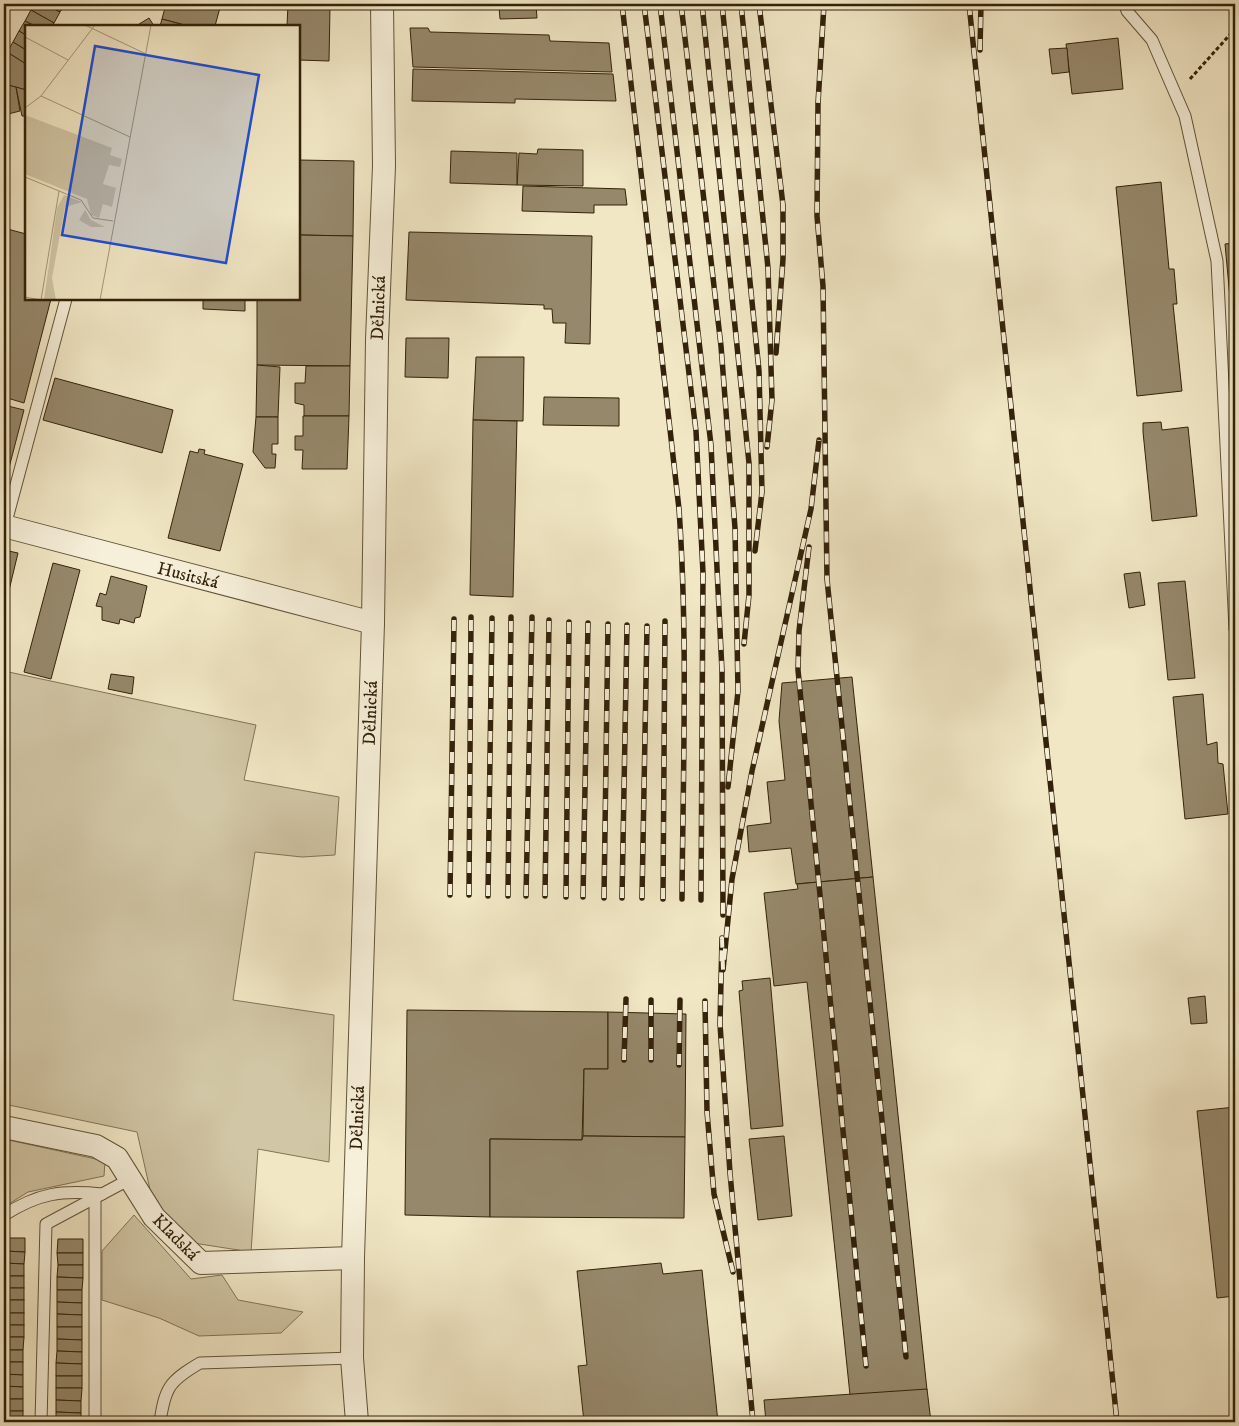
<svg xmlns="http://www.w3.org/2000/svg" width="1239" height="1426" viewBox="0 0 1239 1426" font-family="'IM FELL DW Pica',serif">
	<rect width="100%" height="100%" fill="#f1e7c5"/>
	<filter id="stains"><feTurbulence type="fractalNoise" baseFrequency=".004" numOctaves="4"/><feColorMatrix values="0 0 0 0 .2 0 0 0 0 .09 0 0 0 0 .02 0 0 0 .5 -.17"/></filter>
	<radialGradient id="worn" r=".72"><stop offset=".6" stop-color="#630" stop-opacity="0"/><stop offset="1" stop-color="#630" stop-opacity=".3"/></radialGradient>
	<!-- green -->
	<g fill="#d1c6a5" stroke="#827457">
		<path d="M4 671 256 725 244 780 339 797 335 855 302 857 255 852 233 1000 334 1015 329 1162 258 1149 251 1252 187 1242 153 1203 137 1132 4 1104Z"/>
		<path d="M4 1139 105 1161 104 1176 28 1192 4 1207Z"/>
		<path d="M134 1215 191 1279 222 1275 238 1300 303 1312 281 1333 199 1336 159 1318 102 1300V1251Z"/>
	</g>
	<!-- building -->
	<g fill="#96886b" stroke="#332209">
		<path d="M35 4H45L60 12 54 23 31 10Z"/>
		<path d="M45 4H65L60 12Z"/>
		<path d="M166 4H221L215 26H188L162 19Z"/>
		<path d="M288 4H319L330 7 329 61 299 60V26H287Z"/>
		<path d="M412 4H536L537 18 500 19 499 7 412 9Z"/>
		<path d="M31 10 54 23 52 26H35L25 21Z"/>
		<path d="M149 18 154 26H136Z"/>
		<path d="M162 19 188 26H160Z"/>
		<path d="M25 21 35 26H26V35L19 31Z"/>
		<path d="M410 28H428L430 32 549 35 550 41 609 43 612 72 413 67Z"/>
		<path d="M19 31 26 35V50L13 42Z"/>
		<path d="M1118 38 1123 89 1072 94 1066 44Z"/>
		<path d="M13 42 26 50V64L7 52Z"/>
		<path d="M1067 48 1069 72 1052 74 1049 49Z"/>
		<path d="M7 52 26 64V90L4 84V58Z"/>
		<path d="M413 69 613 74 616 101 515 99V103L412 101Z"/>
		<path d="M4 84 16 87 20 111 8 114Z"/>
		<path d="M16 87 26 90V116H22Z"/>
		<path d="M538 149 583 150V186L517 185 519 153 537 154Z"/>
		<path d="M451 151 517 153V185L450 183Z"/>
		<path d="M299 160 354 161 353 236 299 235Z"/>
		<path d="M1161 182 1169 269H1174L1177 304H1173L1182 391 1137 396 1116 187Z"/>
		<path d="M523 186 625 189 627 205H594V213L522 211Z"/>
		<path d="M4 228 26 234V299H51L24 403 4 397Z"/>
		<path d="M409 232 592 236 590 344 565 343 566 323H553L552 309H544V305L406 300Z"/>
		<path d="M299 235 353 236 350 366 257 365V299H299Z"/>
		<path d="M1235 243V297L1230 298 1225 244Z"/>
		<path d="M203 299H245V311L203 309Z"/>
		<path d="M406 338H449L448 378 405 377Z"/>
		<path d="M476 357H524L523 421 473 420Z"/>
		<path d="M257 365 280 367 278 417H256Z"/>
		<path d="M306 366H350L349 416H304V405L295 403V383H305Z"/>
		<path d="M55 378 173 410 162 453 43 420Z"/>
		<path d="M544 397 619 398V426L543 425Z"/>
		<path d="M4 405 24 410 4 487Z"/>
		<path d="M303 416H349L347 469H302L303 450H295V436H303Z"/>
		<path d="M256 417H278V444H272V454H276L275 468H265L253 452Z"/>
		<path d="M473 420 517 421 513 597 470 595Z"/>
		<path d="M1161 422 1162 430 1188 427 1197 516 1152 521 1143 432V423Z"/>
		<path d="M199 449 205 450 204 454 243 464 220 551 168 538 190 451 198 453Z"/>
		<path d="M4 550 18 553 4 611Z"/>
		<path d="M53 563 80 570 51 679 24 672Z"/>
		<path d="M1140 572 1145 605 1129 608 1124 574Z"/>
		<path d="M111 576 147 586 140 617 135 618 134 623 120 619 119 624 102 620V607L96 606 100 593 106 595Z"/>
		<path d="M1185 581 1195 678 1168 680 1158 583Z"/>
		<path d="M111 674 134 677 132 694 108 689Z"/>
		<path d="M852 677 873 877 796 884 791 848 749 852 747 826 771 823 767 782 785 780 779 721 782 683Z"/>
		<path d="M1203 694 1207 745 1217 742 1218 763 1223 764 1228 814 1185 819 1173 697Z"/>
		<path d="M873 877 927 1390 850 1395 807 982 774 986 764 893 798 889 797 884Z"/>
		<path d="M770 978 783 1126 751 1129 739 991 743 990 742 981Z"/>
		<path d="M1205 996 1207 1023 1191 1024 1188 998Z"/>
		<path d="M407 1010 608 1012V1069H584L582 1140 490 1139V1217L405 1215Z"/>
		<path d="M608 1012 686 1014 685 1137 583 1136 584 1069H608Z"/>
		<path d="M1235 1107V1296L1217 1298 1197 1111Z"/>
		<path d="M583 1136 685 1137 684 1218 490 1217V1139L582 1140Z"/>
		<path d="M784 1136 792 1216 758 1220 749 1139Z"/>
		<path d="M4 1238H25V1252L4 1251Z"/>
		<path d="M58 1239H83V1253H57Z"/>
		<path d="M4 1251 25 1252 24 1264 4 1263Z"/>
		<path d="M57 1253H83V1265H58Z"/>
		<path d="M4 1263 24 1264V1276H4Z"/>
		<path d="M661 1263 663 1274 702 1270 718 1422H584L578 1366 587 1365 577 1271Z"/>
		<path d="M58 1265H83V1278L57 1277Z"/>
		<rect x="4" y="1276" width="20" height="12"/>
		<path d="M57 1277 83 1278 82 1290H57Z"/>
		<rect x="4" y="1288" width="20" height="12"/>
		<path d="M57 1290H82V1303L57 1302Z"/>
		<rect x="4" y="1300" width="20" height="13"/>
		<path d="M57 1302 82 1303V1315L57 1314Z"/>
		<rect x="4" y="1313" width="20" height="12"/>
		<path d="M57 1314 82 1315V1327H57Z"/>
		<rect x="4" y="1325" width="20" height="12"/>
		<path d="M57 1327H82V1340L57 1339Z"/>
		<path d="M4 1337H24L23 1350H4Z"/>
		<path d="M57 1339 82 1340V1352L57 1351Z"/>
		<rect x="4" y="1350" width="19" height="12"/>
		<path d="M57 1351 82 1352V1364L56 1363Z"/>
		<path d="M4 1362H23V1375L4 1374Z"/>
		<path d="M56 1363 82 1364V1376H56Z"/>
		<path d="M4 1374 23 1375V1387L4 1386Z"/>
		<rect x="56" y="1376" width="26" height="12"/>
		<path d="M4 1386 23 1387V1399H4Z"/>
		<path d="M56 1388H82L81 1401 56 1400Z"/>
		<path d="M927 1389 931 1422H766L764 1400Z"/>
		<rect x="4" y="1399" width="19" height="12"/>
		<path d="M56 1400 81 1401V1413L56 1412Z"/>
		<rect x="4" y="1411" width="19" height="11"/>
		<path d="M56 1412 81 1413V1422H56Z"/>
	</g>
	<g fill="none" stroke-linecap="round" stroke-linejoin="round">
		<!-- service casing -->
		<g stroke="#625338" stroke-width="13">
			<g id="service">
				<path d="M1125 4 1127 11 1152 40 1185 116 1217 261 1235 629"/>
				<path d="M5 526 66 299"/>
				<path d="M95 1197V1422"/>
				<path d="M4 1215C39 1193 61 1190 102 1194"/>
				<path d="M41 1422 46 1224 132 1178"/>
				<path d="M160 1422C165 1388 169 1381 200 1363L352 1358"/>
			</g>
		</g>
		<!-- minor casing -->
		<g stroke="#625338" stroke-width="24">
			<g id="minor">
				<path d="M4 526 373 623"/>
				<path d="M4 1127 96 1146 117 1158 154 1217 201 1263 353 1258"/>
				<path d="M357 1422 352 1358 353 1258 373 623 377 340 384 166 382 4"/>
			</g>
		</g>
		<!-- path -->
		<path stroke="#332209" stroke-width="3" stroke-dasharray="4 2.5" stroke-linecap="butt" d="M1190 79 1235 29"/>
		<!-- service -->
		<use href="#service" stroke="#f6efd9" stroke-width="11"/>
		<!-- minor -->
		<use href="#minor" stroke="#f6efd9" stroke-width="22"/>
		<!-- rail casing -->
		<g stroke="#332209" stroke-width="5.5">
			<g id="rail">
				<path d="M622 4 679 509C688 639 683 769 682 899"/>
				<path d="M644 4 696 431 703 573 701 900"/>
				<path d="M660 4 711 445 722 671 723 915"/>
				<path d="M681 4 721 346 735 528 738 691 728 787"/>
				<path d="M702 4 749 463V595L744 644"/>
				<path d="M722 4 759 371 762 492 755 551"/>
				<path d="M741 4 768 268 772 400 767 447"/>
				<path d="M759 4 783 205V259L776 353"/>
				<path d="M824 4 818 103 817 216 823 286 827 579 906 1357"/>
				<path d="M969 4 1117 1422"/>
				<path d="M980 50 981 4"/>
				<path d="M809 547 799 631 798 670 866 1366"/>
				<path d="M450 895 454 619"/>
				<path d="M469 895 471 617"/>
				<path d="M488 896 492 618"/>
				<path d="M508 896 511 617"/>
				<path d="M526 896 532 617"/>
				<path d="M545 896 549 620"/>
				<path d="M566 897 569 622"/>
				<path d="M583 897 588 623"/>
				<path d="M604 898 608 624"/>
				<path d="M622 898 627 625"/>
				<path d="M642 898 647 626"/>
				<path d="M663 899 665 621"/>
				<path d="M705 1001 707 1112 714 1194 733 1272"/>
				<path d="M624 1060 626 999"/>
				<path d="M651 1060V1000"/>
				<path d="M679 1065 680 1000"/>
				<path d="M753 1422 730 1173 720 1024 722 938 723 970 732 879 752 771 811 509 819 440"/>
			</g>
		</g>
		<!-- rail -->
		<use href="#rail" stroke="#f6efd9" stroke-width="4" stroke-dasharray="11" stroke-linecap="butt"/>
	</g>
	<g text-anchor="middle" stroke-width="4" stroke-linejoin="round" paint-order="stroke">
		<!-- street labels -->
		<g font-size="18" fill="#332209" stroke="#f6efd9">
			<text transform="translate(378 308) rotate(-88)" y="6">Dělnická</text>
			<text transform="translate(188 575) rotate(14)" y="6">Husitská</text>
			<text transform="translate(370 713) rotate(-88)" y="6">Dělnická</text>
			<text transform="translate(357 1118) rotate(-88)" y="6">Dělnická</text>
			<text transform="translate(176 1237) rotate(45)" y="6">Kladská</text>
		</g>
	</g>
	<!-- overview -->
	<g transform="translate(25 25)">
		<rect width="275" height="275" fill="#f1e7c5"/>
		<path d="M0 90 87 123 85 130 97 134 95 142 84 140 78 159 91 163 87 182 78 179 74 193 66 190 62 174 0 149ZM39 170 57 177 40 182 27 253 31 275H19L32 183ZM60 185 66 195 80 202H66L54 195Z" fill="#d1c6a5"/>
		<path fill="none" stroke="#a5987a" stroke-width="1" d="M60 0 121 29M0 12 43 35M16 71 105 112M0 83 16 71 70 0M0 152 56 175 68 193 88 196M0 272 16 275M16 275 34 166M75 275 126 0"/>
		<path fill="#1d4ed8" fill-opacity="0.15" stroke="#1d4ed8" stroke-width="2.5" d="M70 21 234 50 201 238 37 210Z"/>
		<rect width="275" height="275" fill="none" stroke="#332209" stroke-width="2.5"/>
	</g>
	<!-- margin -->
	<rect width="1239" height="1426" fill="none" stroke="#f1e7c5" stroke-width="20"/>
	<rect x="5" y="5" width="1229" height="1416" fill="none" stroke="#332209" stroke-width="2.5"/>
	<rect x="10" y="10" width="1219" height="1406" fill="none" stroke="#332209"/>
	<rect width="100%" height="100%" filter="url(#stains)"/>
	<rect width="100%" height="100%" fill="url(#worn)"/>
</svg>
